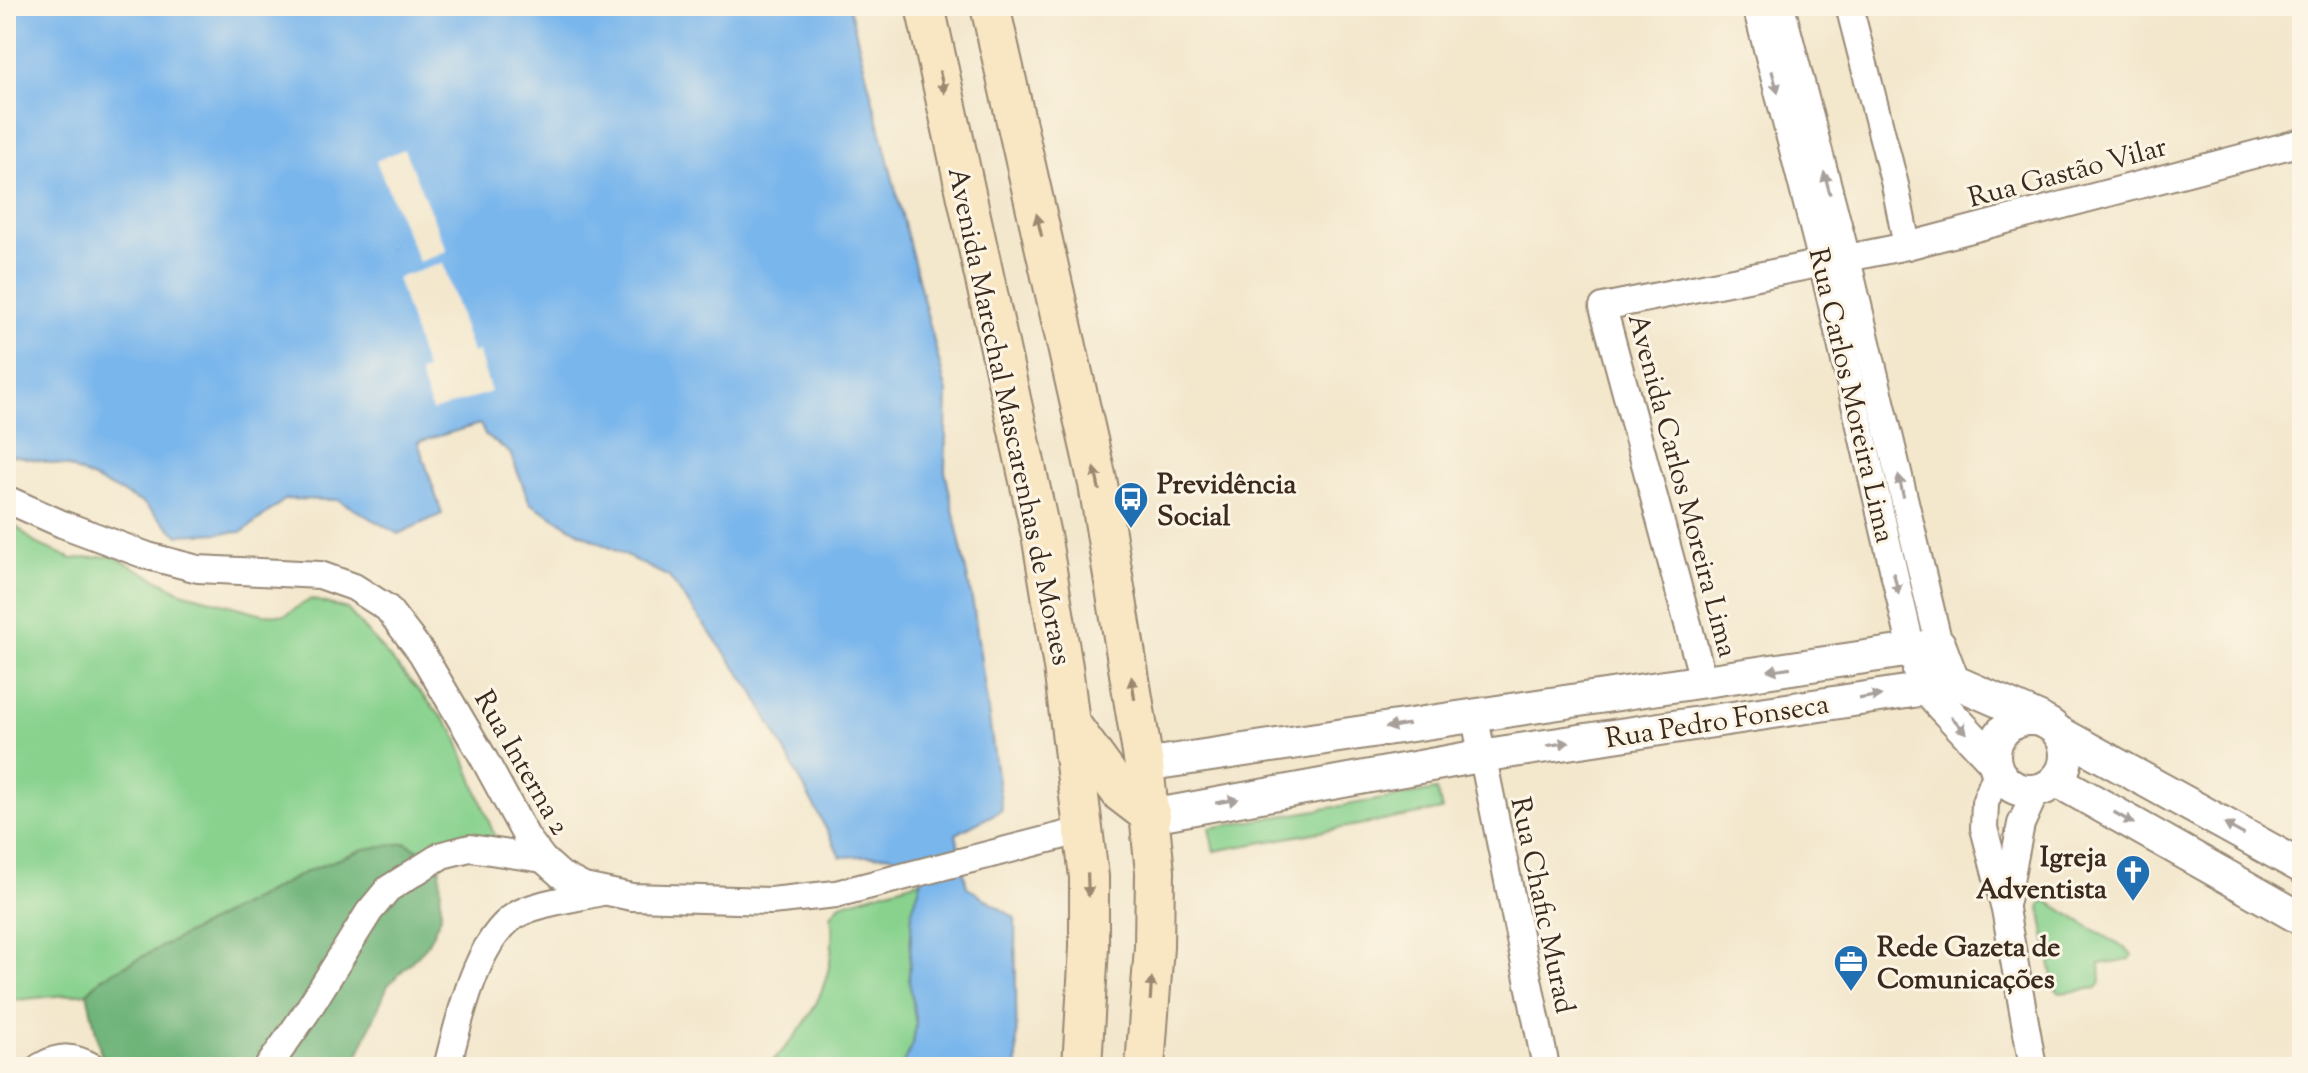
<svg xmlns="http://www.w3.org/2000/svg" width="2308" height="1073" viewBox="0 0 2308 1073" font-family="'Sorts Mill Goudy',serif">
	<rect width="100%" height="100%" fill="#fcf5e5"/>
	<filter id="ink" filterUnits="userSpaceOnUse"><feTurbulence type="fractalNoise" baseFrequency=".0125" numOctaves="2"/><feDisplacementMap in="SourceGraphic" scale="16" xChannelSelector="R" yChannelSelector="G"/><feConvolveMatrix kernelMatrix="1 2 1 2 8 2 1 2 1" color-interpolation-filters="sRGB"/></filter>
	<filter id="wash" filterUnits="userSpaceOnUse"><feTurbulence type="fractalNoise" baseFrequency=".006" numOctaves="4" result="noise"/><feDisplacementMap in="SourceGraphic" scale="32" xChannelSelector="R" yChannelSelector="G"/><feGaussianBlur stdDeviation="1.8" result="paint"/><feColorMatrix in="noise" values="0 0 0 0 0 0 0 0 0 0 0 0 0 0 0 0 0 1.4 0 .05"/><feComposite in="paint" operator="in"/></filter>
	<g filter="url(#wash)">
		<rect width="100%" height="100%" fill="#f3e7cc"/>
		<!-- green -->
		<g fill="#88d28e" stroke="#627e56" stroke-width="2">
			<path d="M6 517 35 543 72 559 113 556 181 592 263 614 285 615 311 599 347 609 454 731 498 845 440 856 364 849 308 871 103 977 87 993 6 1001Z"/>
			<path d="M1437 790 1442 810 1214 851 1209 828Z"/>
			<path d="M922 880 912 911 909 980 916 1023 913 1044 901 1067H766C810 1027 839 976 831 915L840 904Z"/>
			<path d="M2042 901H2047L2129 951 2132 955 2130 959 2100 964 2101 981 2097 988 2060 993 2055 988 2040 907Z"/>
		</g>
		<!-- forest -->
		<path fill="#6eb479" stroke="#546f4c" stroke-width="2" d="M406 843 440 861 441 916 426 947 388 985 353 1067H104L87 993 103 977 308 871 364 849Z"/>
		<!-- water -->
		<path fill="#79b6ec" stroke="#5a7085" stroke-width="2" d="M6 6H849L947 393 945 471 973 604 1002 810 956 834 967 887 1015 918 1017 1067H901L913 1044 916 1023 909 980 912 911 922 879 891 855 841 857 753 691 669 577 582 534 530 503 510 453 485 435 480 424 418 442 442 514 398 534 338 500 286 499 242 532 178 535 143 503 67 466 6 454Z"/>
		<!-- pier -->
		<g fill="#f3e7cc">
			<path d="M404 149 447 251 419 262 376 161Z"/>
			<path d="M443 263 472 353 478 351 491 392 432 411 419 373 426 370 397 278Z"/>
		</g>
	</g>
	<g filter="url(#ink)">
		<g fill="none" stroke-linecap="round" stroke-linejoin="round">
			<!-- minor casing -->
			<g stroke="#978875" stroke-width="30">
				<g id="minor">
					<path d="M1756 6 1822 262 1912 650"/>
					<path d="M1781 6 1847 259 1939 644"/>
					<path d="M1849 6 1895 185 1907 246"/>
					<path d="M6 499 62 524 148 556 198 569 320 575 354 587 387 608 421 652 483 757 527 838 543 859 561 875 584 887 632 897 771 901 836 894 1084 830"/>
					<path d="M1703 680 1603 307 1907 246 2302 142"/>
					<path d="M1474 714 1546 1067"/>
					<path d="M1997 772 1985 803 1984 828 2005 909 2033 1067"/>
					<path d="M2006 901 2021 824 2036 791"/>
					<path d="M40 1067C60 1055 74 1056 93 1067"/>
					<path d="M268 1067 306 1013 369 912 388 889 442 855 470 848 543 859"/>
					<path d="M447 1067C459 1022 477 930 524 911 547 901 577 898 602 892"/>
				</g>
			</g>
			<!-- tertiary casing -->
			<g stroke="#978875" stroke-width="36">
				<g id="tertiary">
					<path d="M1919 671 1926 689 1993 760"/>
					<circle cx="2030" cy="755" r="36"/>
					<path d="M2058 732 2302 867"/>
					<path d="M1144 765 1912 650 1939 644 1953 681 2040 719"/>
					<path d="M2056 780 2302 919"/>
					<path d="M1151 816 1480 756 1926 689 1953 681"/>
				</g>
			</g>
			<!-- secondary casing -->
			<g stroke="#978875" stroke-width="42">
				<g id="secondary">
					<path d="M925 6 1042 540 1063 667 1089 877V947L1082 1067"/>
					<path d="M990 6 1098 484 1144 765 1155 872 1154 947 1145 1067"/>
					<path d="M1075 730 1121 793 1151 816"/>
				</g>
			</g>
			<!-- minor -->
			<use href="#minor" stroke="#fff" stroke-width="26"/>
			<!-- tertiary -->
			<use href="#tertiary" stroke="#fff" stroke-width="32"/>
			<!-- secondary -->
			<use href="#secondary" stroke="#f9e7c3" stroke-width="38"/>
		</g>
		<!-- one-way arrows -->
		<defs><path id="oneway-solid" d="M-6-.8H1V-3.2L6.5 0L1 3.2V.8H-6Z" transform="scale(2)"/></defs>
		<g fill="#9a8870">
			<use href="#oneway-solid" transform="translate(942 82) rotate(77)"/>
			<use href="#oneway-solid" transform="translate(1039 225) rotate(-103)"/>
			<use href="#oneway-solid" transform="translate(1097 479) rotate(-102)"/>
			<use href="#oneway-solid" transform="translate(1133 688) rotate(-98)"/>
			<use href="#oneway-solid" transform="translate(1088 885) rotate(88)"/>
			<use href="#oneway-solid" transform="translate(1151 989) rotate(-86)"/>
		</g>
		<g fill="#a79f9a">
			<use href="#oneway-solid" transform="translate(1775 82) rotate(75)"/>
			<use href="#oneway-solid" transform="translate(1827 183) rotate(-105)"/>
			<use href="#oneway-solid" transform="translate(1901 486) rotate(-103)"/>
			<use href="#oneway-solid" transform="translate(1896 583) rotate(77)"/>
			<use href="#oneway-solid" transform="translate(1779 669) rotate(172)"/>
			<use href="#oneway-solid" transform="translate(1870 697) rotate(-9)"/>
			<use href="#oneway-solid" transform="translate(1959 725) rotate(47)"/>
			<use href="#oneway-solid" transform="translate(1397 726) rotate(171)"/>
			<use href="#oneway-solid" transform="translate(1558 744) rotate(-9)"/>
			<use href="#oneway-solid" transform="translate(1227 801) rotate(-10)"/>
			<use href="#oneway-solid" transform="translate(2124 818) rotate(30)"/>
			<use href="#oneway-solid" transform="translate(2234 829) rotate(-151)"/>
		</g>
	</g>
	<!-- icons -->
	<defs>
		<g id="bus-pin" transform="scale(1.8)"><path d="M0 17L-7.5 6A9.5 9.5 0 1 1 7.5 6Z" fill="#1f6fb2" stroke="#fcf5e5"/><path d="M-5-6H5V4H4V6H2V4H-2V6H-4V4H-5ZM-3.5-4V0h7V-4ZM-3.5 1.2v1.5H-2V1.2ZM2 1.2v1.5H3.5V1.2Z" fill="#fff"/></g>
		<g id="church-pin" transform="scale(1.8)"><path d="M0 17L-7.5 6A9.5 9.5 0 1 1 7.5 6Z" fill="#1f6fb2" stroke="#fcf5e5"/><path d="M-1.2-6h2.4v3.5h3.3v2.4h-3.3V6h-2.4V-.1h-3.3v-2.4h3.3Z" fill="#fff"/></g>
		<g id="office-pin" transform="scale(1.8)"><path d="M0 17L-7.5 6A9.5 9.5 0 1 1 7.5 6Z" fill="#1f6fb2" stroke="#fcf5e5"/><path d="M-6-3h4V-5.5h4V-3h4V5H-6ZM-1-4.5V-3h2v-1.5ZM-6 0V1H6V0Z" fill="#fff"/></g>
	</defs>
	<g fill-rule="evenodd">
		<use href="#bus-pin" x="1131" y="499"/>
		<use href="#church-pin" x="2133" y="872"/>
		<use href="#office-pin" x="1851" y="962"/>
	</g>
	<g text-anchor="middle" stroke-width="6" stroke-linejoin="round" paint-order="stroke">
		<!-- street labels -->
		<g font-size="28" fill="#3b2a1e" stroke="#fcf5e5">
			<text transform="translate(2067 171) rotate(-15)" y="10">Rua Gastão Vilar</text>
			<text transform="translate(1853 395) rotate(77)" y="10">Rua Carlos Moreira Lima</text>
			<text transform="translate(1011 416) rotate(78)" y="10">Avenida Marechal Mascarenhas de Moraes</text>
			<text transform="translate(1684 485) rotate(75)" y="10">Avenida Carlos Moreira Lima</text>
			<text transform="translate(1717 720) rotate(-9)" y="10">Rua Pedro Fonseca</text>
			<text transform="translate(523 762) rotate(60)" y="10">Rua Interna 2</text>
			<text transform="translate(1544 905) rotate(78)" y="10">Rua Chafic Murad</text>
		</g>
		<!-- poi labels -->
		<g font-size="28" font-weight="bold" fill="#3b2a1e" stroke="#fcf5e5" text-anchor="start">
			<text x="1157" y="493">Previdência<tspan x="1157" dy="32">Social</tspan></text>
			<text x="2107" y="866" text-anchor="end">Igreja<tspan x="2107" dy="32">Adventista</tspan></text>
			<text x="1877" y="956">Rede Gazeta de<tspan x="1877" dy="32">Comunicações</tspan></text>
		</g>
	</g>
	<!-- margin -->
	<rect width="2308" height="1073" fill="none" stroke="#fcf5e5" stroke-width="32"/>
</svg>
